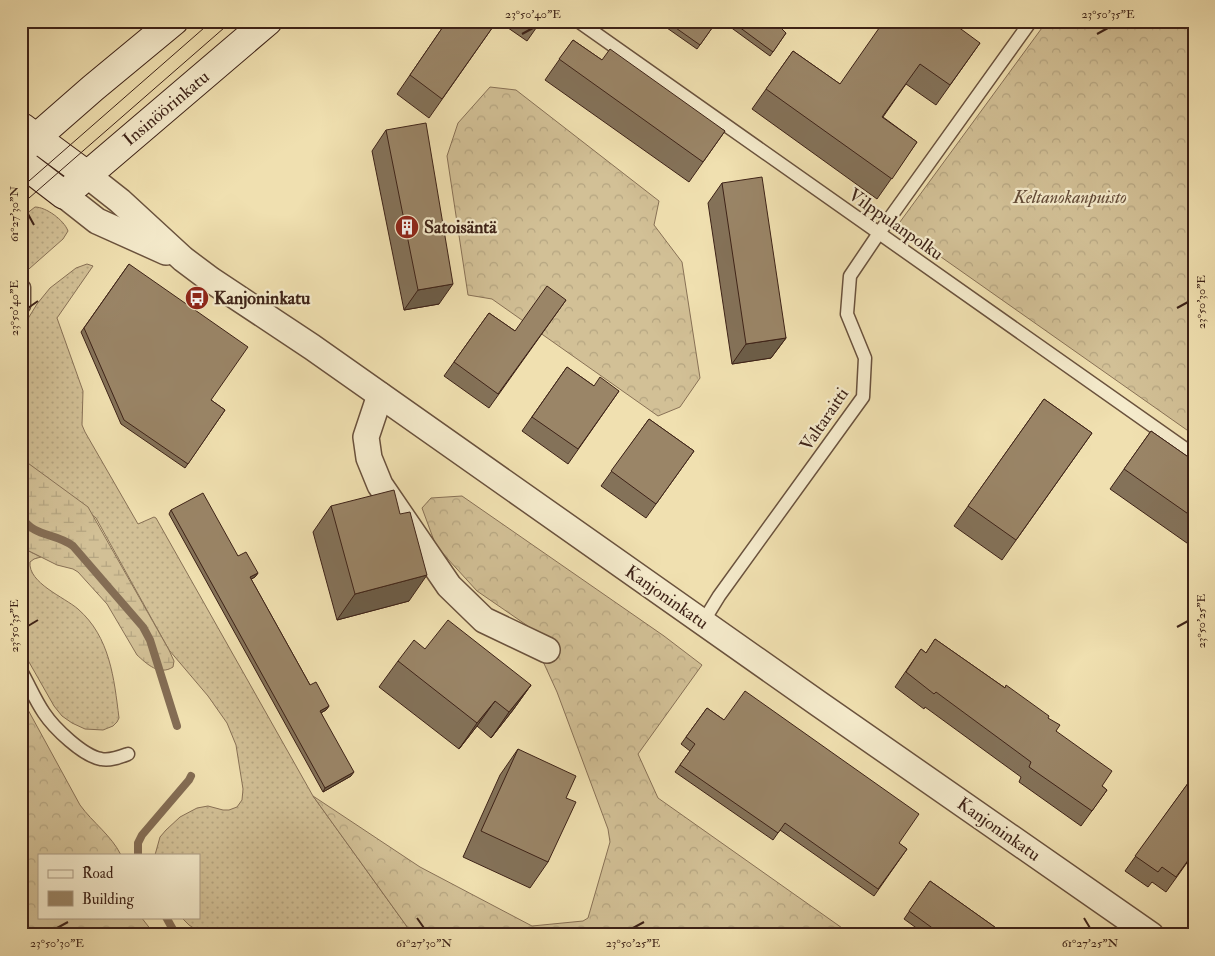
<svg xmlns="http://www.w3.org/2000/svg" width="1215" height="956" viewBox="0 0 1215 956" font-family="'IM FELL Double Pica',serif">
	<defs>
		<pattern id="grass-dots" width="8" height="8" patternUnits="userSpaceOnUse" patternTransform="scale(1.25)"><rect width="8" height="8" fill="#d2c096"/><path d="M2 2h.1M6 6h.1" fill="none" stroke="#b5a581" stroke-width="1.8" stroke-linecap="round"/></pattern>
		<pattern id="forest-crowns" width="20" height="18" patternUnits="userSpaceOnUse" patternTransform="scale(1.25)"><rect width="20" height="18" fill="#d2c096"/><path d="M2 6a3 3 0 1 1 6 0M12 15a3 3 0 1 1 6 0" fill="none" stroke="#b5a581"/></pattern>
		<pattern id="wetland-marsh" width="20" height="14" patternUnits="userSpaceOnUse" patternTransform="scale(1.25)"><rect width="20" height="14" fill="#d2c096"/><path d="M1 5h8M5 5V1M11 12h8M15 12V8" fill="none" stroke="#b5a581"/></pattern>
	</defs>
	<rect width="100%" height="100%" fill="#f0e0b0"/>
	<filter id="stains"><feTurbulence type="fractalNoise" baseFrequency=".004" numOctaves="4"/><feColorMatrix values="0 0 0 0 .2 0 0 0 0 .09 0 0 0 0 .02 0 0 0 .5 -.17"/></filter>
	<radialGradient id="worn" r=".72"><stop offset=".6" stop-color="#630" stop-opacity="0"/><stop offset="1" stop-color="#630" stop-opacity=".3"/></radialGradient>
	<!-- grass -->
	<g fill="url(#grass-dots)" stroke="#887156">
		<path d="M35 207C46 207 64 220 68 231L63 239 21 276V218Z"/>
		<path d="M87 264 93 266 57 318 83 391 82 425 85 432 138 524 154 517 156 518 313 796 413 935H204L189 925 181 917H199V855H155L160 837 166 830 180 817 197 808 208 806 223 810H229L237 807 242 800 243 789 236 745 227 723 208 696 169 650 96 518 21 458V330L37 304 50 288 76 268Z"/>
		<path d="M21 547 41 557 34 559 30 562C28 583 64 597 78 609 110 637 114 678 119 718L117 722 113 726 103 730 85 729 72 723 62 716 54 706 21 648Z"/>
	</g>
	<!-- forest -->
	<g fill="url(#forest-crowns)" stroke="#887156">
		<path d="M1047 21H1194V435L897 226Z"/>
		<path d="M490 87 516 90 659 201 654 225 682 262 700 378 680 407 658 416 492 299 468 295 447 156 458 123Z"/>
		<path d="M462 496 664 636 702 665 638 754 658 798 852 935H413L313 796 420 867 532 926 583 921 588 918 610 842 608 829 557 692 541 657 538 633 477 591 436 546 422 508 431 498Z"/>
		<path d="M21 697 80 805C93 823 111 835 121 855H39V917H141L155 935H21Z"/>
	</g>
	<!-- wetland -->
	<path fill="url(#wetland-marsh)" stroke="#887156" d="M21 458 88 507 169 650 174 661 173 667C159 676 147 664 137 655L107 604 78 572 73 569 57 565 21 547Z"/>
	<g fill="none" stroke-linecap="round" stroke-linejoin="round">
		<!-- stream -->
		<g stroke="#846d54" stroke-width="8">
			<path d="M21 242 24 240"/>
			<path d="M21 516C34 538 54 532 73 546L143 627 150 640 177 726"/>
			<path d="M138 855V843L142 835 189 780 191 776"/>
			<path d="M166 917 176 935"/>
		</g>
		<!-- lane casing -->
		<g stroke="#6a523d" stroke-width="15">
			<g id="lane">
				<path d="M578 21 1194 455"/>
				<path d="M21 309 24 306V287"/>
				<path d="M703 622 719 596 863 397 865 358 847 314 850 276 879 233 1031 21"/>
				<path d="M21 671C29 685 35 700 44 713 54 728 83 756 101 759 110 761 120 757 128 754"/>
			</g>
		</g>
		<!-- street casing -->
		<g stroke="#6a523d" stroke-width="28">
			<g id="street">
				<path d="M87 175 120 201 183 259 211 280 312 347 819 704 1151 935"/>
				<path d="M64 195 97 221 166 252"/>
				<path d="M380 395 366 437 369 458 380 485 449 586 484 620 547 650"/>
			</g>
		</g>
		<!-- secondary casing -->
		<g stroke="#3d2217" stroke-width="30">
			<g id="secondary">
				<path d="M22 127 87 175"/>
				<path d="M21 151 93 88 174 21"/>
				<path d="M21 162 64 195 268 21"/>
			</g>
		</g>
		<!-- lane -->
		<use href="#lane" stroke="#f5ebcc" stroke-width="12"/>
		<!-- street -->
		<use href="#street" stroke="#f5ebcc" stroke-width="25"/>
		<!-- secondary -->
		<use href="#secondary" stroke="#f5ebcc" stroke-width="28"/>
		<!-- tram -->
		<g stroke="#3d2217" stroke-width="1">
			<path d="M21 188 212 21"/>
			<path d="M21 205 232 21"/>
		</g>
	</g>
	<!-- wall -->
	<g fill="#847259" stroke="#3d2217">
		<path d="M447 21H497L429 118 397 94Z"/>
		<path d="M498 21H541L527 41Z"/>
		<path d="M657 21H717L697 49Z"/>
		<path d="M722 21H787L782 29 786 33 770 56Z"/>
		<path d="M573 40 602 60 725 131 689 182 545 80Z"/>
		<path d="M980 43 936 105 906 84 883 117 917 142 877 199 752 109 793 51 840 84Z"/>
		<path d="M386 130 439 304 404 310 372 151Z"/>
		<path d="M722 183 786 338 771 358 732 364 708 203Z"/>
		<path d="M129 264 211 400 225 410 185 468 121 424 81 332Z"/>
		<path d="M566 300 489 408 444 376 489 313 515 331Z"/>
		<path d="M567 367 594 386 619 391 568 464 522 431Z"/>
		<path d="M1044 399 1092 433 1002 560 954 526Z"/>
		<path d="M649 419 694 451 646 518 601 486Z"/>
		<path d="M1151 431 1194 461V548L1110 489Z"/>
		<path d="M331 506 409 601 337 620 313 532Z"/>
		<path d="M171 510 238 556 258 573 255 577 251 579 310 685 329 706 326 710 321 713 351 776 323 792 169 514Z"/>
		<path d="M935 639 1048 718 1056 731 1102 786 1107 790 1081 826 1019 782 1021 777 925 707 924 709 895 687 921 649 926 653Z"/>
		<path d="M425 649 531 685 513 710 491 738 477 726 459 749 379 687 398 661Z"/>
		<path d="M707 708 907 849 874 896 780 830 773 840 675 772 690 751 681 744Z"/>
		<path d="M518 749 566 798 548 862 530 888 463 857 500 775Z"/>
		<path d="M1194 775V853L1166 892 1152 882 1148 887 1125 871Z"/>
		<path d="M930 881 1006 935H926L904 919Z"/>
	</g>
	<!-- shaded-wall -->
	<g fill="#6c5d48" stroke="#3d2217">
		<path d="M453 284 439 304 404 310 418 290Z"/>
		<path d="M786 338 771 358 732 364 746 344Z"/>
		<path d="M258 573 255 577 248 581 250 577Z"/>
		<path d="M427 575 409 601 337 620 355 594Z"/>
		<path d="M531 685 513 710 491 738 509 712Z"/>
		<path d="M495 701 477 726 459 749 477 723Z"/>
		<path d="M329 706 326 710 317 715 320 711Z"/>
		<path d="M354 772 351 776 323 792 325 788Z"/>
	</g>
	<!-- building -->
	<g fill="#9a8567" stroke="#3d2217">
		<path d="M447 21H497L442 99 410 75Z"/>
		<path d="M666 21H717L700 45Z"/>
		<path d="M731 21H787L782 29 786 33 773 52Z"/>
		<path d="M884 21H950L980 43 950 85 920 64 882 117 917 142 892 179 766 89 793 51 840 84Z"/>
		<path d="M573 40 602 60 610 49 725 131 703 162 559 59Z"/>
		<path d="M426 123 453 284 418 290 386 130Z"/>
		<path d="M762 177 786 338 746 344 722 183Z"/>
		<path d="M129 264 248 347 211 400 225 410 188 464 124 420 84 328Z"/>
		<path d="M547 286 566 300 498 394 454 362 489 313 515 331Z"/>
		<path d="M567 367 594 386 600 377 619 391 578 449 532 417Z"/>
		<path d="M1044 399 1092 433 1016 540 968 506Z"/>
		<path d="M649 419 694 451 656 504 611 471Z"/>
		<path d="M1151 431 1194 461V518L1124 469Z"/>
		<path d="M394 490 400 514 410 512 427 575 355 594 331 506Z"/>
		<path d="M203 493 238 556 246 552 258 573 250 577 310 685 316 682 329 706 320 711 354 772 325 788 171 510Z"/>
		<path d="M448 620 531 685 509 712 495 701 477 723 398 661 414 640 425 649Z"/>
		<path d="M935 639 1005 688 1006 685 1049 716 1048 718 1060 725 1056 731 1112 771 1102 786 1107 790 1092 811 1029 767 1031 762 936 692 934 694 906 672 921 649 926 653Z"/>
		<path d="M745 691 919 814 899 843 907 849 878 889 785 823 778 833 680 765 695 744 686 737 707 708 724 720Z"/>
		<path d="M518 749 576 776 566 798 576 802 548 862 481 831Z"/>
		<path d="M1194 775V852L1176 877 1162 867 1158 872 1135 856Z"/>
		<path d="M930 881 1006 935H942L909 911Z"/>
	</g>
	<!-- ticks -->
	<path fill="none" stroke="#3d2217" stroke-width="2" d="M522 34 533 28M1097 34 1108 28M28 214 34 225M28 308 38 301M1177 308 1188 302M28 626 38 620M1177 627 1188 621M417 918 424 928M1084 918 1090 928M57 928 68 922M633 928 644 922"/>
	<!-- icons -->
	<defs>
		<g id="building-disc" transform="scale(1.25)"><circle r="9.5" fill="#8f2418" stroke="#f5ebcc"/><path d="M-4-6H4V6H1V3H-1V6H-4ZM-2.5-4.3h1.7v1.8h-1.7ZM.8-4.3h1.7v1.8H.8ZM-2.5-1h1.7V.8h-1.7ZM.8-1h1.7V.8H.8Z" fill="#fff"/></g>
		<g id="bus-disc" transform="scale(1.25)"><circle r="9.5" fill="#8f2418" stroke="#f5ebcc"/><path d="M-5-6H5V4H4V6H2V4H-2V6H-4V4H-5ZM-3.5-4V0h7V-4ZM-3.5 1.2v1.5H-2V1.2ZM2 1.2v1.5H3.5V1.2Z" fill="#fff"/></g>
	</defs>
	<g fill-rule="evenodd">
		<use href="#building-disc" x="407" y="227"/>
		<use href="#bus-disc" x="197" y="298"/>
	</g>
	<g text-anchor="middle" stroke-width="4.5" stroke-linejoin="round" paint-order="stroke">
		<!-- street labels -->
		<g font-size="18" fill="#3d2217" stroke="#f5ebcc">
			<text transform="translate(166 108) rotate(-40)" y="6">Insinöörinkatu</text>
			<text transform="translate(896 224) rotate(35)" y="6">Vilppulanpolku</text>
			<text transform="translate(824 419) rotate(-56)" y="6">Valtaraitti</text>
			<text transform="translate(667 597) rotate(35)" y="6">Kanjoninkatu</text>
			<text transform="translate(999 829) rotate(35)" y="6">Kanjoninkatu</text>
		</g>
		<!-- park labels -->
		<g font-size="18" font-style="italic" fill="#624a37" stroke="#f5ebcc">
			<text x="1070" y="203">Keltanokanpuisto</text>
		</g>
		<!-- poi labels -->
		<g font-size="18" font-weight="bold" fill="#3d2217" stroke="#f5ebcc" text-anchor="start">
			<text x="424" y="233">Satoisäntä</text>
			<text x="214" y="304">Kanjoninkatu</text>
		</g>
	</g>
	<!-- margin -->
	<rect width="1215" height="956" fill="none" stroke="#f0e0b0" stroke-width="55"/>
	<!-- legend -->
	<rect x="38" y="854" width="162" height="65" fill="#f5ebcc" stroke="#ab9b84"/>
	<rect x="48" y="870" width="25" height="8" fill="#f5ebcc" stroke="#ab9b84"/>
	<text x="82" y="878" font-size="15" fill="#3d2217">Road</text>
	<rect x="48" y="891" width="25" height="15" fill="#9a8567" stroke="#ab9b84"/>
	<text x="82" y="904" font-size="15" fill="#3d2217">Building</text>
	<rect x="28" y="28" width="1160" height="900" fill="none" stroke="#3d2217" stroke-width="2"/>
	<g font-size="12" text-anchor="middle" fill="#3d2217">
		<text x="533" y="18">23°50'40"E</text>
		<text x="1108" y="18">23°50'35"E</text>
		<text transform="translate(14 214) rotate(-90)" y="4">61°27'30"N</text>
		<text transform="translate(1201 302) rotate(-90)" y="4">23°50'30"E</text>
		<text transform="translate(14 308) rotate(-90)" y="4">23°50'40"E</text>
		<text transform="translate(1201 621) rotate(-90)" y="4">23°50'25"E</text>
		<text transform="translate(14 626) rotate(-90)" y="4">23°50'35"E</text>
		<text x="57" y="947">23°50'30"E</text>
		<text x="424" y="947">61°27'30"N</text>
		<text x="633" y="947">23°50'25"E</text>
		<text x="1090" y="947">61°27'25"N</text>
	</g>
	<rect width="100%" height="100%" filter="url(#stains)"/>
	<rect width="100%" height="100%" fill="url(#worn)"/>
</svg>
